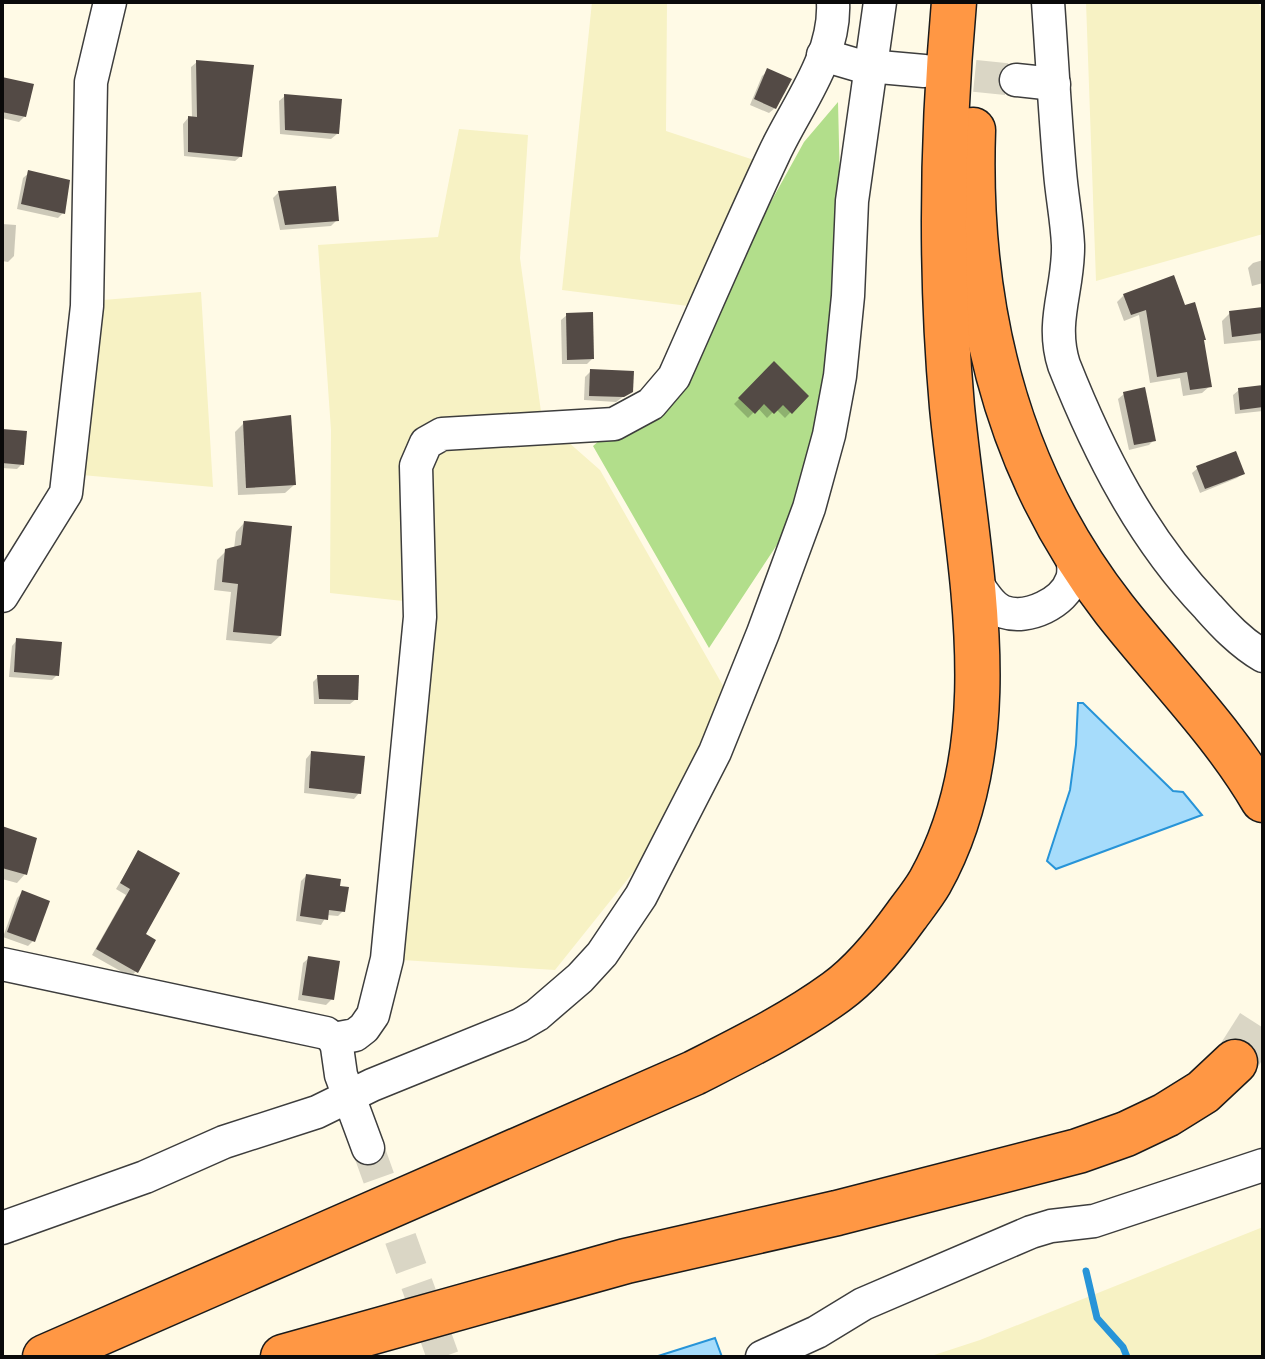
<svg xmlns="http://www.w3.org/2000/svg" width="1265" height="1359" viewBox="0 0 1265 1359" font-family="'Libre Baskerville',serif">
	<rect width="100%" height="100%" fill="#fffae6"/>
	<!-- farmland -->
	<g fill="#f7f2c4">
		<path d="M592 2H667L666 131 760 162 696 307 562 290Z"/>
		<path d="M1086 2H1257L1263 10V234L1096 281Z"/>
		<path d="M459 129 528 135 520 258 542 419 600 470 726 691 663 835 555 970 387 959 412 602 330 593 331 430 318 245 438 237Z"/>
		<path d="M201 292 213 487 82 475 103 300Z"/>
		<path d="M1263 1227V1357H928L980 1340Z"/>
	</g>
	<!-- forest -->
	<path fill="#b2de8b" d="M838 102 843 310 794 519 709 648 593 446 674 377 804 142Z"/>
	<!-- water -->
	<g fill="#a6dcfb" stroke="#2794d8" stroke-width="2">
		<path d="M1078 703H1083L1173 791 1183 792 1202 815 1056 869 1047 861 1070 790 1076 745Z"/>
		<path d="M715 1338 722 1357H655Z"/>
	</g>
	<!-- shadow -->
	<g fill="#0003">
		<path d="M197 62 241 156 235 161 184 156 183 124 188 118 192 119 191 67Z"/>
		<path d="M768 71 775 108 769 113 750 105 762 76Z"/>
		<path d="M2 79 25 116 19 122 2 118Z"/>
		<path d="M285 96 337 134 331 139 280 134 279 101Z"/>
		<path d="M29 173 63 213 58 218 17 209 23 178Z"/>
		<path d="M278 193 337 220 331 226 280 230 273 198Z"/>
		<path d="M2 224 16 225 14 256 8 262 2 261Z"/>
		<path d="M1263 260V283L1252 286 1248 268 1253 263Z"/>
		<path d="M1124 295 1184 308 1210 386 1202 393 1183 396 1180 378 1150 383 1139 315 1124 321 1117 302Z"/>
		<path d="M1263 309V340L1224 344 1222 321 1230 313Z"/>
		<path d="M567 315 592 359 587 364H562L561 320Z"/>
		<path d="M774 364 806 396 785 418 776 409 767 418 758 408 748 418 734 404Z"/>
		<path d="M591 371 631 391 616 402 584 400 585 377Z"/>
		<path d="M1263 387V411L1235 414 1233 395 1239 390Z"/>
		<path d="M1124 394 1154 440 1149 445 1129 450 1118 399Z"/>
		<path d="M244 423 294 485 285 493 238 495 235 432Z"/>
		<path d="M2 431 22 464 17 469 2 468Z"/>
		<path d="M1198 468 1243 473 1237 478 1200 493 1192 473Z"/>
		<path d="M244 523 280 636 271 644 226 640 231 592 214 590 217 560 226 551 234 549 236 532Z"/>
		<path d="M17 640 57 675 52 680 9 677 12 646Z"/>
		<path d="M318 677 356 699 350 704H314L313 682Z"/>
		<path d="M311 753 359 793 354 799 304 793 306 759Z"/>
		<path d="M2 828 25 874 17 883 2 879Z"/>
		<path d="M138 853 143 935 136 971 131 977 92 955 126 895 116 889Z"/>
		<path d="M306 876 343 911 338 916 327 915 321 925 296 921 301 881Z"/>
		<path d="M22 893 33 941 28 946 3 937 17 898Z"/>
		<path d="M309 958 332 999 326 1005 298 1000 303 963Z"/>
	</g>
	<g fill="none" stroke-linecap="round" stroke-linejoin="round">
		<!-- stream -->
		<path stroke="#2794d8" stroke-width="7" d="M1086 1271 1097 1318 1123 1347 1127 1357"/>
	</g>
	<!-- building -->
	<g fill="#534a45">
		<path d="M196 60 254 65 242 157 188 152V116L197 117Z"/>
		<path d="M767 68 792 79 776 109 754 99Z"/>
		<path d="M2 77 34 84 26 117 2 112Z"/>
		<path d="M284 94 342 99 339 134 285 130Z"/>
		<path d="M28 170 70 180 65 214 21 204Z"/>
		<path d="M336 186 339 221 285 225 278 191Z"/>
		<path d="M1174 275 1185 305 1195 302 1206 340H1204L1212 387 1190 390 1187 372 1157 377 1146 310 1131 315 1123 294Z"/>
		<path d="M1263 307V333L1232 337 1229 311Z"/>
		<path d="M593 312 594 359 567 360 566 313Z"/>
		<path d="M774 361 809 396 792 414 783 405 774 414 764 404 755 414 738 398Z"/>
		<path d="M590 369 634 371 633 392 624 397 589 396Z"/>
		<path d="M1263 385V407L1240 410 1238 388Z"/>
		<path d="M1145 387 1156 441 1134 445 1123 392Z"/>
		<path d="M291 415 296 485 246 488 243 421Z"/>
		<path d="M2 429 27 431 24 465 2 463Z"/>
		<path d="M1236 451 1245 474 1205 489 1196 466Z"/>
		<path d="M244 521 292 526 281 636 233 632 238 584 222 582 225 549 241 545Z"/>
		<path d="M16 638 62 642 59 676 14 672Z"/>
		<path d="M317 675H359L358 700 319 699Z"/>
		<path d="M311 751 365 756 361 794 309 788Z"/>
		<path d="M2 826 37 838 27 875 2 868Z"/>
		<path d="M138 850 180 873 146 934 156 940 138 973 96 949 130 889 120 883Z"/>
		<path d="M306 874 341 879 340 886 349 887 345 912 329 910 328 920 300 916Z"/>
		<path d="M22 890 50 901 35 942 7 932Z"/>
		<path d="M308 956 340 961 334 1000 302 995Z"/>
	</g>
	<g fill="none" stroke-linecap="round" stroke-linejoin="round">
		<!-- minor-tunnel -->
		<g stroke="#dad6c5" stroke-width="32" stroke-dasharray="32 16" stroke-linecap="butt">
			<path d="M927 71 1016 80"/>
			<path d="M368 1148 443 1357"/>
		</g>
		<!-- highway-tunnel -->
		<path stroke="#dad6c5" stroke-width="44" stroke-dasharray="44 22" stroke-linecap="butt" d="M1235 1062 1263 1018"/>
		<!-- minor casing -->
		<g stroke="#3d3d3d" stroke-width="35">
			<g id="minor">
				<path d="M1048 2C1052 59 1055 116 1060 172 1062 197 1067 221 1068 245 1069 289 1050 321 1064 365 1099 453 1142 538 1208 607 1224 625 1241 643 1263 656"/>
				<path d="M823 55 857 65 924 71"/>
				<path d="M1016 80 1054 84"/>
				<path d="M971 574C979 586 989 607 1004 612 1028 620 1064 603 1072 579 1075 571 1072 556 1072 547"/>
				<path d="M2 596 66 493 87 306 91 82 110 2"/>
				<path d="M2 964 326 1033 334 1039 337 1047 341 1075 368 1148"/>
				<path d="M334 1039 355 1035 364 1028 373 1015 387 959 420 617 416 466 426 443 442 434 614 424 651 404 674 377C707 303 739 228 774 154 796 106 836 58 833 2"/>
				<path d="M2 1228 145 1177 224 1142 317 1112 372 1085 520 1025 537 1015 580 978 602 954 641 896 715 752 763 633 809 508 829 435 840 376 848 296 852 201 880 2"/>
				<path d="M762 1357 817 1332 863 1304 1031 1232 1051 1226 1094 1221 1263 1165"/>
			</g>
		</g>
		<!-- highway casing -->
		<g stroke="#1b1b1b" stroke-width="47">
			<g id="highway">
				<path d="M973 130C967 304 1005 469 1114 609 1164 673 1222 730 1263 800"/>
				<path d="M45 1357 694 1073C743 1048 792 1024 836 992 861 974 888 941 906 916 914 905 923 894 930 882 1011 737 967 562 952 407 940 272 942 137 954 2"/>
				<path d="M283 1357 626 1261 837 1213 1078 1151 1126 1134 1166 1115 1203 1092 1235 1062"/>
			</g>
		</g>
		<!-- minor -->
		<use href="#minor" stroke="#fff" stroke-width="32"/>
		<!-- highway -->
		<use href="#highway" stroke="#ff9744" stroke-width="44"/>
	</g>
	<!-- border -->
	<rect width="1265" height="1359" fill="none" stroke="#0a0a0a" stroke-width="8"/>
</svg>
